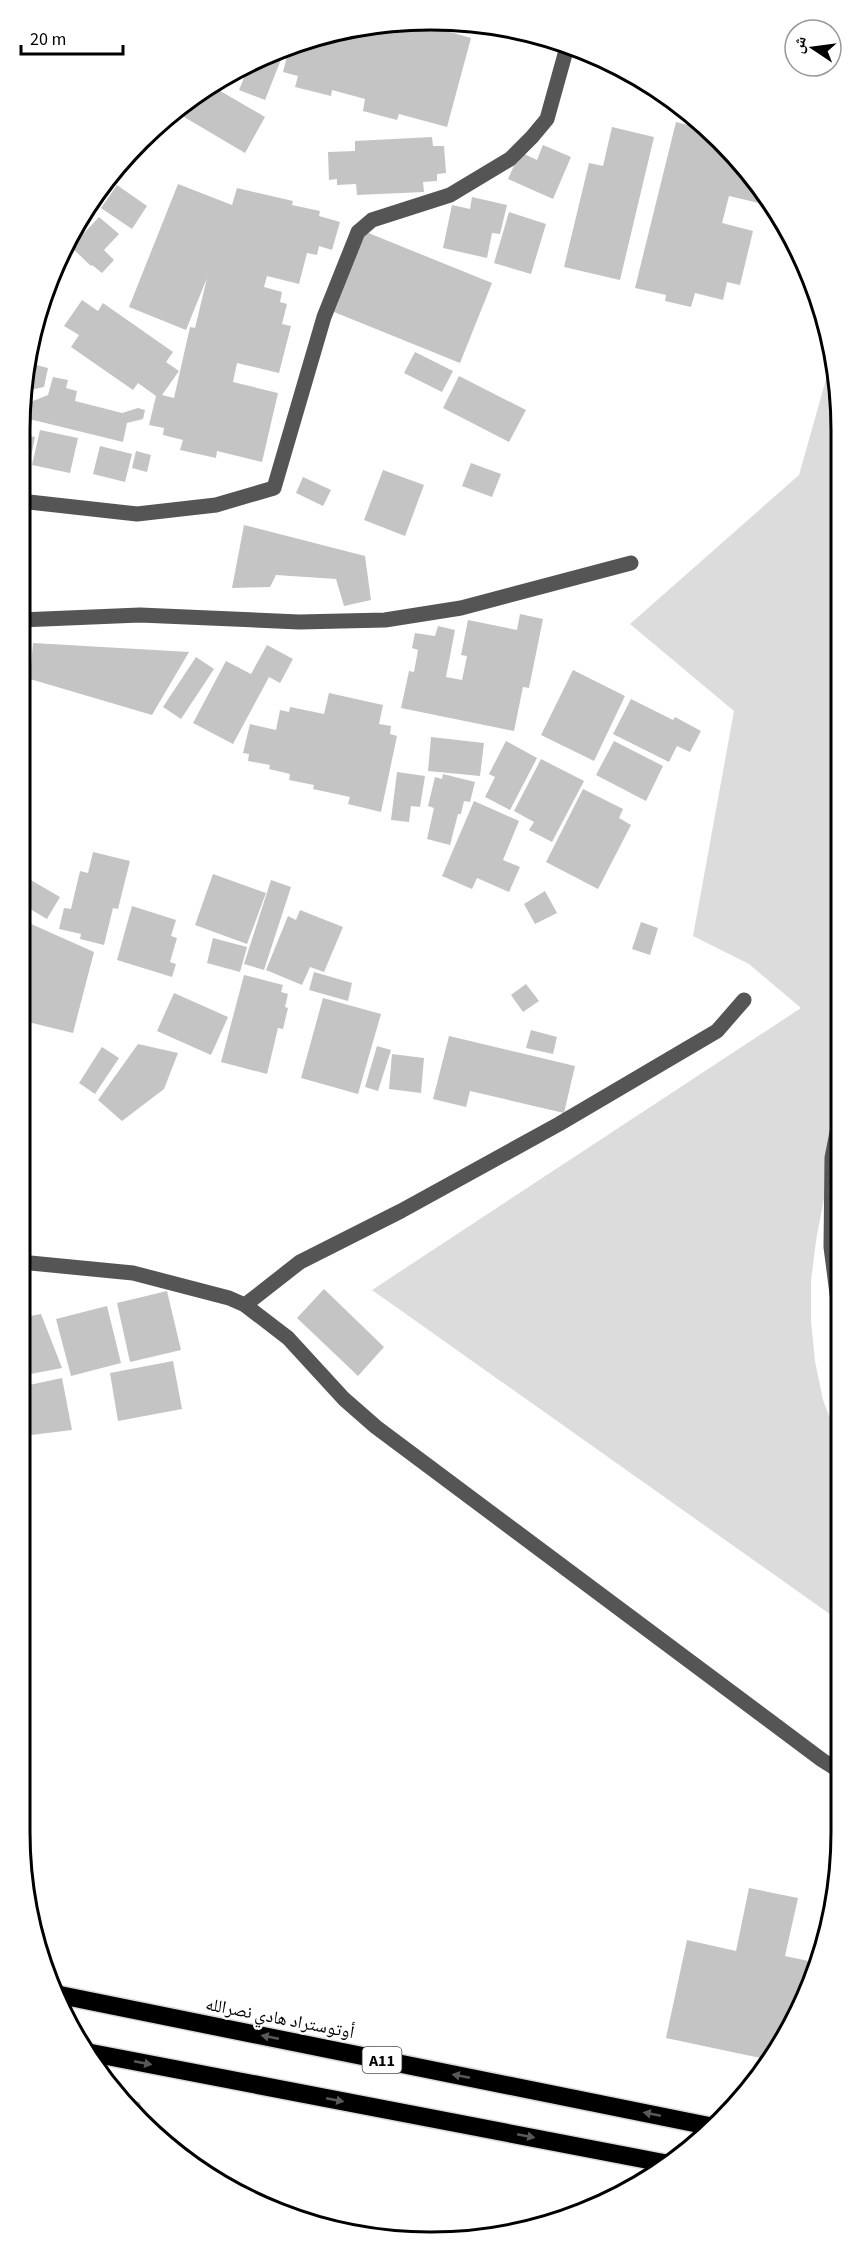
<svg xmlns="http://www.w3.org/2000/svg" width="861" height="2262" viewBox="0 0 861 2262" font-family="'Source Sans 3','Noto Naskh Arabic',sans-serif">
	<rect width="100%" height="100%" fill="#fff"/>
	<!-- green -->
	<path fill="#dcdcdc" d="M832 358 838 377 840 1114 816 1241 811 1281V1321L815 1361 823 1400 841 1448V1622L372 1290 801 1008 749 964 693 936 734 711 630 624 799 475Z"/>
	<!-- building -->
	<g fill="#c4c4c4">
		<path d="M438 21 445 23 443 30 471 38 447 127 399 114 397 120 363 111 365 99 332 90 331 96 295 87 298 76 283 72 290 45 299 41 377 23Z"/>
		<path d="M286 47 265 100 239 90 250 63Z"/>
		<path d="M647 83 659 89 666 95 645 91Z"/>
		<path d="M210 85 265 117 245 153 174 111Z"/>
		<path d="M676 122 704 129 740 160 771 206 729 196 722 223 753 231 740 285 727 282 723 300 695 293 691 307 665 301 666 295 635 288Z"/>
		<path d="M612 127 654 137 620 280 564 267 589 163 603 166Z"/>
		<path d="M432 137 433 146H444L446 173 437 174V181L423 182 424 192 357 195 356 184 337 185V179L329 180 328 152 355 151V141Z"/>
		<path d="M543 145 571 157 553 199 508 179 520 152 537 160Z"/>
		<path d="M178 184 232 205 237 188 293 201 292 205 320 211 319 216 340 222 332 250 319 246 317 255 307 253 299 284 267 276 264 287 282 292 280 302 287 304 282 324 291 326 279 373 237 363 233 382 278 393 262 462 217 451 216 458 180 450 183 440 163 435 164 428 149 425 156 396 138 383 133 390 71 347 79 335 64 326 82 300 98 311 103 303 173 352 166 362 179 371 162 395 174 398 190 327 195 328 207 278 186 330 129 307Z"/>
		<path d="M117 185 147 206 132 229 101 208Z"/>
		<path d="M472 197 507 205 500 234 492 233 487 258 443 248 452 205 470 209Z"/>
		<path d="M509 212 546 224 531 274 494 263Z"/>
		<path d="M99 217 119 234 104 250 114 260 102 273 92 265 91 266 71 247Z"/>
		<path d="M366 232 492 283 460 363 334 312Z"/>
		<path d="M47 287 50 288 46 314 38 313Z"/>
		<path d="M415 352 453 371 442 392 404 373Z"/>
		<path d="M28 363 48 368 44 387 25 391Z"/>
		<path d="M459 376 526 410 509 442 443 408Z"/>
		<path d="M53 377 68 380 66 388 77 391 75 401 122 413 138 408 145 410 143 419 127 423 123 442 21 417 23 405 48 395Z"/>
		<path d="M40 430 78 438 70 473 32 465Z"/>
		<path d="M20 434 35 437 29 466 20 464Z"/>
		<path d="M100 446 132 454 125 482 93 474Z"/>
		<path d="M136 451 151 455 147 472 132 468Z"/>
		<path d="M471 463 501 474 492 497 462 486Z"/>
		<path d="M383 470 424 485 405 536 364 520Z"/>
		<path d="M303 477 331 490 323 506 296 493Z"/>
		<path d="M244 525 365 556 371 600 344 606 336 579 276 575 270 587 232 588Z"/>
		<path d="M520 614 543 619 529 688 523 687 514 731 401 708 409 671 414 672 418 650 412 648 415 633 435 636 438 626 455 630 446 677 462 680 467 656 461 655 468 620 517 630Z"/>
		<path d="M33 643 189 652 152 715 30 679Z"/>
		<path d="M267 645 293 659 280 683 269 677 233 744 193 723 226 661 251 674Z"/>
		<path d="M196 657 214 669 181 719 163 707Z"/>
		<path d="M573 670 625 696 594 761 541 735Z"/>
		<path d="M329 693 383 705 379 724 391 726 390 734 397 736 381 812 348 804 350 797 313 789 314 785 289 780 290 774 269 769 270 765 248 761 249 754 243 753 250 724 276 730 280 710 289 712 290 707 324 714Z"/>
		<path d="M631 699 673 720 675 717 701 731 690 752 677 746 669 762 613 734Z"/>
		<path d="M431 737 484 743 480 776 428 771Z"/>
		<path d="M506 741 537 758 510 810 485 797 495 777 489 774Z"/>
		<path d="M614 741 663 766 646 801 596 775Z"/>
		<path d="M541 759 584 781 552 842 529 830 534 822 514 811Z"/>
		<path d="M397 772 425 776 420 807 411 806 409 822 391 820Z"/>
		<path d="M443 774 475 782 470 802 464 801 461 814H458L450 845 427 839 434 808 428 806 435 777 442 779Z"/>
		<path d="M583 789 623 809 619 818 631 825 598 889 546 862Z"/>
		<path d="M474 801 519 821 503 860 520 867 509 892 477 878 472 889 442 876Z"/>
		<path d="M93 852 130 861 118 909 113 908 104 945 80 939 81 934 59 929 64 908 71 909 80 871 88 873Z"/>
		<path d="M213 874 266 893 247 944 195 925Z"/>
		<path d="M29 879 60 897 47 919 20 903V895Z"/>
		<path d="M271 880 291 887 264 970 244 964Z"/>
		<path d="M545 891 557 913 535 924 524 904Z"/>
		<path d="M132 906 176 920 171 936 177 938 170 962 176 964 172 977 117 960Z"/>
		<path d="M300 910 343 927 324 972 310 967 302 985 266 970 288 916 296 920Z"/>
		<path d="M20 919 94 952 73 1033 24 1021 21 1027H20Z"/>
		<path d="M641 922 658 928 650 955 632 949Z"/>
		<path d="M213 938 247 947 240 972 207 963Z"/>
		<path d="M314 972 352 983 348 1001 309 990Z"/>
		<path d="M244 975 283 985 281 992 288 994 285 1007 288 1008 283 1029 278 1028 267 1074 221 1062Z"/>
		<path d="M526 984 539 1001 523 1012 511 995Z"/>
		<path d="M174 993 228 1017 211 1055 157 1031Z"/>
		<path d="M323 998 381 1014 358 1094 301 1078Z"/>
		<path d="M531 1030 557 1037 553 1054 526 1048Z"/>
		<path d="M449 1036 575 1066 564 1113 470 1091 466 1107 433 1099Z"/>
		<path d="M138 1044 178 1053 164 1089 122 1121 98 1100Z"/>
		<path d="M377 1046 391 1050 378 1091 365 1087Z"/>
		<path d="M102 1047 119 1058 95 1094 79 1083Z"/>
		<path d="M392 1054 424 1058 421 1093 389 1089Z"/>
		<path d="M324 1289 384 1347 358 1376 297 1318Z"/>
		<path d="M167 1291 181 1350 130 1362 117 1303Z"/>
		<path d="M107 1306 121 1363 71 1376 56 1319Z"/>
		<path d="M41 1314 62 1368 20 1376V1318Z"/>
		<path d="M173 1361 182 1409 118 1421 110 1373Z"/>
		<path d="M62 1378 72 1430 23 1436 20 1429V1387Z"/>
		<path d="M749 1888 798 1898 785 1956 818 1963 799 2014 770 2060 666 2038 687 1940 736 1951Z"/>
		<path d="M118 2098 140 2102 145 2121 121 2102Z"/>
	</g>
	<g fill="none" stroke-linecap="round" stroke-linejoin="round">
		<!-- highway casing -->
		<g stroke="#dbdbdb" stroke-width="21">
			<g id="highway">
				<path d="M55 1994 709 2126"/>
				<path d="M86 2052 669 2164"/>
			</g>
		</g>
		<!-- minor -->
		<g stroke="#555" stroke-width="15">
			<path d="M20 501 137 514 216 505 274 488 324 317 358 232 372 220 450 195 510 159 532 137 547 119 567 47"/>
			<path d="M20 620 140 615 299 622 385 620 461 608 631 563"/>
			<path d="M840 1117 832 1158 831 1247 840 1317"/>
			<path d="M20 1262 133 1273 229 1298 245 1305 288 1338 344 1399 376 1427 822 1760 841 1772"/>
			<path d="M245 1305 300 1262 401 1211 559 1124 717 1031 744 1000"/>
		</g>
		<!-- highway -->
		<use href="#highway" stroke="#000" stroke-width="18"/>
	</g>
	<!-- one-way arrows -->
	<defs><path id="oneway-solid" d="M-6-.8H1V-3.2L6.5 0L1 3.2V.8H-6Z" transform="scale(1.5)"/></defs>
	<g fill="#595959">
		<use href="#oneway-solid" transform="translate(270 2037) rotate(-169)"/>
		<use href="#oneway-solid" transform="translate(143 2063) rotate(11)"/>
		<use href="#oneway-solid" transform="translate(461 2076) rotate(-169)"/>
		<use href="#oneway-solid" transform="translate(335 2100) rotate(11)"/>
		<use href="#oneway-solid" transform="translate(652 2114) rotate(-169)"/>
		<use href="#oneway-solid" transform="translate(526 2136) rotate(11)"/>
	</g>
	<g text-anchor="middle" stroke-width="4.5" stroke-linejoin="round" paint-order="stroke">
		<!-- shield labels -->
		<rect fill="#fff" stroke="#4c4c4c" stroke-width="1.5" x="362.5" y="2047" width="39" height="26" rx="4.5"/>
		<g font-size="16" font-weight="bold" fill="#000">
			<text x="382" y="2066">A11</text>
		</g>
		<!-- street labels -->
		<g font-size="18" fill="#000" stroke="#fff">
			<text transform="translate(280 2018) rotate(11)" y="6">أوتوستراد هادي نصرالله</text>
		</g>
	</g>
	<!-- crop -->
	<path d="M0 0H861V2262H0ZM430 30H431A400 400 0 0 1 831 430V1832A400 400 0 0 1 431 2232H430A400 400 0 0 1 30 1832V430A400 400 0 0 1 430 30Z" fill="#fff" fill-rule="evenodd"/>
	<path fill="none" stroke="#000" stroke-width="3" d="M430 30H431A400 400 0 0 1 831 430V1832A400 400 0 0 1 431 2232H430A400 400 0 0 1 30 1832V430A400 400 0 0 1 430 30Z"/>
	<!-- north arrow -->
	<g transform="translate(813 48) rotate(283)"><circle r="28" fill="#ffffff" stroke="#999999" stroke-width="1.5"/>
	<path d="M0-4.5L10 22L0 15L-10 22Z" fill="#000000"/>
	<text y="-9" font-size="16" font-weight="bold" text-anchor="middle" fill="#000000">ش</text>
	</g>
	<!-- scale -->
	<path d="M21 45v9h102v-9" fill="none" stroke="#000000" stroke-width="3"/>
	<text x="30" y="45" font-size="18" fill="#000000" stroke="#ffffff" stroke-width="4.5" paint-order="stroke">20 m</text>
</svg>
